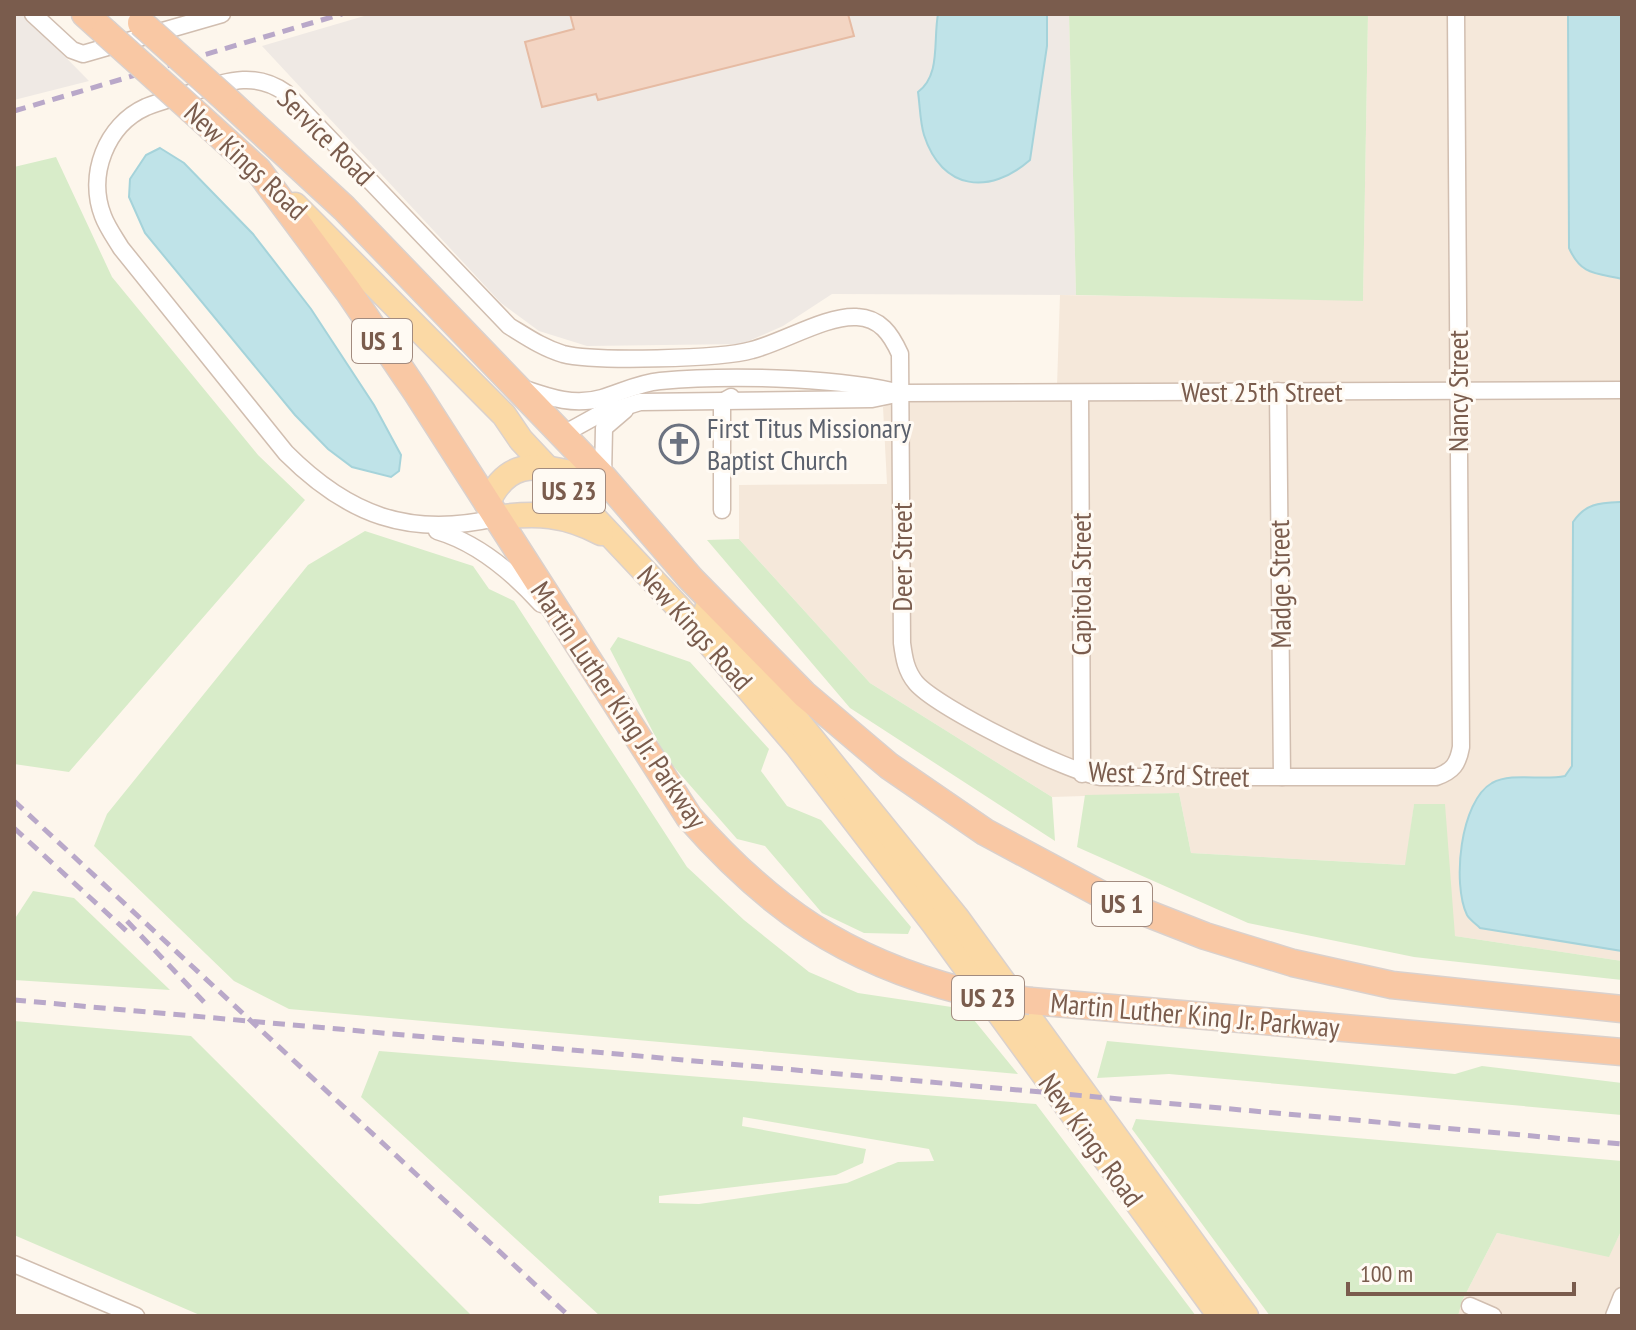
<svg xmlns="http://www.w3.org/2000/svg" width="1636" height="1330" viewBox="0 0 1636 1330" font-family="'PT Sans Narrow',sans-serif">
	<rect width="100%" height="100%" fill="#fdf6ec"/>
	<!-- residential -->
	<g fill="#f5e8da">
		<path d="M1368 14H1622V961L1455 936 1414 804 1406 865 1191 853 1179 793 1052 797 870 683 739 539V485L887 484 883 407 925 385 1057 386 1060 295 1363 300Z"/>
		<path d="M1622 1229V1316H1458L1462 1301 1497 1233 1609 1256Z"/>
	</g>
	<!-- industrial -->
	<g fill="#efe9e4">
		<path d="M14 14H23L89 81 14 100Z"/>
		<path d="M371 14H1069L1076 295 832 294 783 326 742 344 587 346 539 331 501 303 262 46Z"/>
	</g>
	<!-- green -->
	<g fill="#d8ecc9" fill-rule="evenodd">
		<path d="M1069 14H1368L1363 301 1076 295Z"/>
		<path d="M56 157 112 277 258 455 305 500 69 772 14 764V167Z"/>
		<path d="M365 531 473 566 489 589 514 601 687 867 744 920 809 972 858 993 965 1009 1018 1074 289 1009 234 981 94 846 107 814 308 565Z"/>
		<path d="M739 539 870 683 1052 797 1055 841 850 708 707 540Z"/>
		<path d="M618 637 690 662 769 749 761 771 787 806 821 820 911 927 908 934 864 933 822 913 765 846 737 839 667 759 610 649Z"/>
		<path d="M1179 793 1191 853 1405 865 1414 804H1445L1455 936 1622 961V980L1414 957 1248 923 1077 847 1085 795Z"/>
		<path d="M33 891 74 898 170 990 14 980V920Z"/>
		<path d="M14 1021 191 1036 472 1316H202L14 1235Z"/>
		<path d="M1107 1041 1455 1074 1482 1066 1622 1083V1115L1169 1074 1097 1078Z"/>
		<path d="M379 1051 1036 1104 1196 1316H600L361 1097ZM743 1117 929 1149 934 1161 898 1162 847 1183 699 1204 659 1203V1196L836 1175 863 1163 866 1149 742 1126Z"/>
		<path d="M1136 1119 1622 1161V1229L1609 1257 1497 1233 1462 1301 1458 1316H1270L1132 1129Z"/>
	</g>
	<!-- water -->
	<g fill="#bfe3e8" stroke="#a5d3da" stroke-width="2">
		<path d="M938 14H1047V46L1030 160C990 195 942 191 924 135 920 122 920 106 918 92 941 75 933 41 938 14Z"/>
		<path d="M1568 14H1622V279C1595 273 1581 275 1569 248Z"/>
		<path d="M160 148 184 163 253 234 311 309 374 405 401 455 399 471 391 477 352 467 328 449 295 415 145 233 129 197 130 179 146 155Z"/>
		<path d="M1622 502V951L1480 928C1476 924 1470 920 1467 915 1452 884 1460 801 1492 783 1513 772 1541 781 1565 776L1572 766 1573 522C1586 503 1599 503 1622 502Z"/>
	</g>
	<!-- building -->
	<path fill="#f3d5c3" stroke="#e6bba3" stroke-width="2" d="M570 14H848L854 36 598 100 596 94 542 107 525 42 574 29Z"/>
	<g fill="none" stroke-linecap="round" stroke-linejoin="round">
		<!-- minor casing -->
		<g stroke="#d1beb0" stroke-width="19">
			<g id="minor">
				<path d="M33 14 72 50 83 54 222 14"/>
				<path d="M525 389C551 398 575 406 602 398 622 392 639 383 660 381 726 375 828 377 892 391"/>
				<path d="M1278 391 1282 777"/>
				<path d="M1080 393 1082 774"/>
				<path d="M560 436 598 415 640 402 872 399 901 393 1622 390"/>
				<path d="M603 477 604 428 625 410"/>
				<path d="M722 510V402L731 397"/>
				<path d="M496 518C409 538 348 515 286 453L121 248C115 238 107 227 103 216 87 175 106 125 146 107 161 101 178 97 193 92 228 81 255 71 286 93L509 326C527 337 543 348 563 354 594 362 721 359 752 350 783 342 827 315 857 317 880 318 891 334 900 354L902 643C904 658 906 671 916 683 938 708 1067 772 1101 777H1436C1453 771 1458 764 1461 747L1456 14"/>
				<path d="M437 531C478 543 513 573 541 604"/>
				<path d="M14 1264 136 1316"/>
				<path d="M1470 1306 1493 1316"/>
				<path d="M1614 1316 1622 1296"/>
			</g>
		</g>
		<!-- primary casing -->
		<g stroke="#dad1cd" stroke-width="27">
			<g id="primary">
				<path d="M295 205 504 415 521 440 680 609 798 747 934 924 1220 1316"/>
				<path d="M487 504C515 442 558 478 603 477"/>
				<path d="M496 518C536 512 565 514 601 533"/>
				<path d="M707 609 957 918 1246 1316"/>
			</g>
		</g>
		<!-- trunk casing -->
		<g stroke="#dad1cd" stroke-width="29">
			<g id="trunk">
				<path d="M85 14 105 32"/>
				<path d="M227 100 344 208 603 477 691 579 804 694 889 766 985 832 1108 898 1205 936 1293 963 1392 985 1622 1009"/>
				<path d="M193 111 258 170 348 291 417 393 689 817C769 908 844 960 963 991"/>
				<path d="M1031 1001 1622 1052"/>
			</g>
		</g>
		<!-- minor -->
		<use href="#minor" stroke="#fff" stroke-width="16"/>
		<!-- primary -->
		<use href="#primary" stroke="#fbd9a5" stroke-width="24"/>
		<!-- trunk -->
		<use href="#trunk" stroke="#f9c8a4" stroke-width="26"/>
		<!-- rail -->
		<g stroke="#b9a8c9" stroke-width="5" stroke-dasharray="12 8" stroke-linecap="butt">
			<path d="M14 111 342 14"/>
			<path d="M14 801 569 1316"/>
			<path d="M14 828 132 936"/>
			<path d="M127 921 204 1002"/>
			<path d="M14 1000 1622 1144"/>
		</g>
		<!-- trunk-bridge casing -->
		<g stroke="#dad1cd" stroke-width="29" stroke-linecap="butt">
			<g id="trunk-bridge">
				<path d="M141 23 227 100"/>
				<path d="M105 32 193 111"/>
				<path d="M963 991 1031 1001"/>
			</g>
		</g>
		<!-- trunk-bridge -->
		<use href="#trunk-bridge" stroke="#f9c8a4" stroke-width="26"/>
	</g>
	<!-- icons -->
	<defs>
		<g id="church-ring" transform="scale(2)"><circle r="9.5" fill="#fffaf3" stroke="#6b7280" stroke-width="1.5"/><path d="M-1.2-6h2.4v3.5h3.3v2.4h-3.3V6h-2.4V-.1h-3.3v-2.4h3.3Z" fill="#6b7280"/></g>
	</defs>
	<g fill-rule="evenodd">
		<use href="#church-ring" x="679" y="444"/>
	</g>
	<g text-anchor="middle" stroke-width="6" stroke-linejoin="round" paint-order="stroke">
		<!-- shield labels -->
		<g fill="#fffaf3" stroke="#a28b7f" stroke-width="2">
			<rect x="352" y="319" width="60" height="44" rx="6"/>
			<rect x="533" y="469" width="72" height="44" rx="6"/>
			<rect x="1092" y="882" width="60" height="44" rx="6"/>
			<rect x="952" y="976" width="72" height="44" rx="6"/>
		</g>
		<g font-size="26" font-weight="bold" fill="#7a5c4d">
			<text x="382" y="350">US 1</text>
			<text x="569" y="500">US 23</text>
			<text x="1122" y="913">US 1</text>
			<text x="988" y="1007">US 23</text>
		</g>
		<!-- street labels -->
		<g font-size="28" fill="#7a5c4d" stroke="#fffaf3">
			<text transform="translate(326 137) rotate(45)" y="10">Service Road</text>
			<text transform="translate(246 161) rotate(43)" y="10">New Kings Road</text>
			<text transform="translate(1458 391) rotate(-90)" y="10">Nancy Street</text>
			<text x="1262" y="402">West 25th Street</text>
			<text transform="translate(902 557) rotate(-90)" y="10">Deer Street</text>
			<text transform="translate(1081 584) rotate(-90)" y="10">Capitola Street</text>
			<text transform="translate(1280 584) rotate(-91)" y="10">Madge Street</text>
			<text transform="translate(695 628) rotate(48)" y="10">New Kings Road</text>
			<text transform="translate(619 705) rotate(56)" y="10">Martin Luther King Jr. Parkway</text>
			<text transform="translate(1169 774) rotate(2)" y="10">West 23rd Street</text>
			<text transform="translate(1195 1015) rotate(5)" y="10">Martin Luther King Jr. Parkway</text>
			<text transform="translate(1091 1140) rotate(54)" y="10">New Kings Road</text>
		</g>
		<!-- worship labels -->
		<g font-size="28" fill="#5b616d" stroke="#fffaf3" text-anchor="start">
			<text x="707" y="438">First Titus Missionary<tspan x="707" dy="32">Baptist Church</tspan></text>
		</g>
	</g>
	<!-- border -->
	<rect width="1636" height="1330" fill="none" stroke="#7a5c4d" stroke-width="32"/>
	<!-- scale -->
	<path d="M1348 1282v12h226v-12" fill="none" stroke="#7a5c4d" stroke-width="4"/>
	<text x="1360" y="1282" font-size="24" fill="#7a5c4d" stroke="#fffaf3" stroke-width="6" paint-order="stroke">100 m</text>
</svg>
